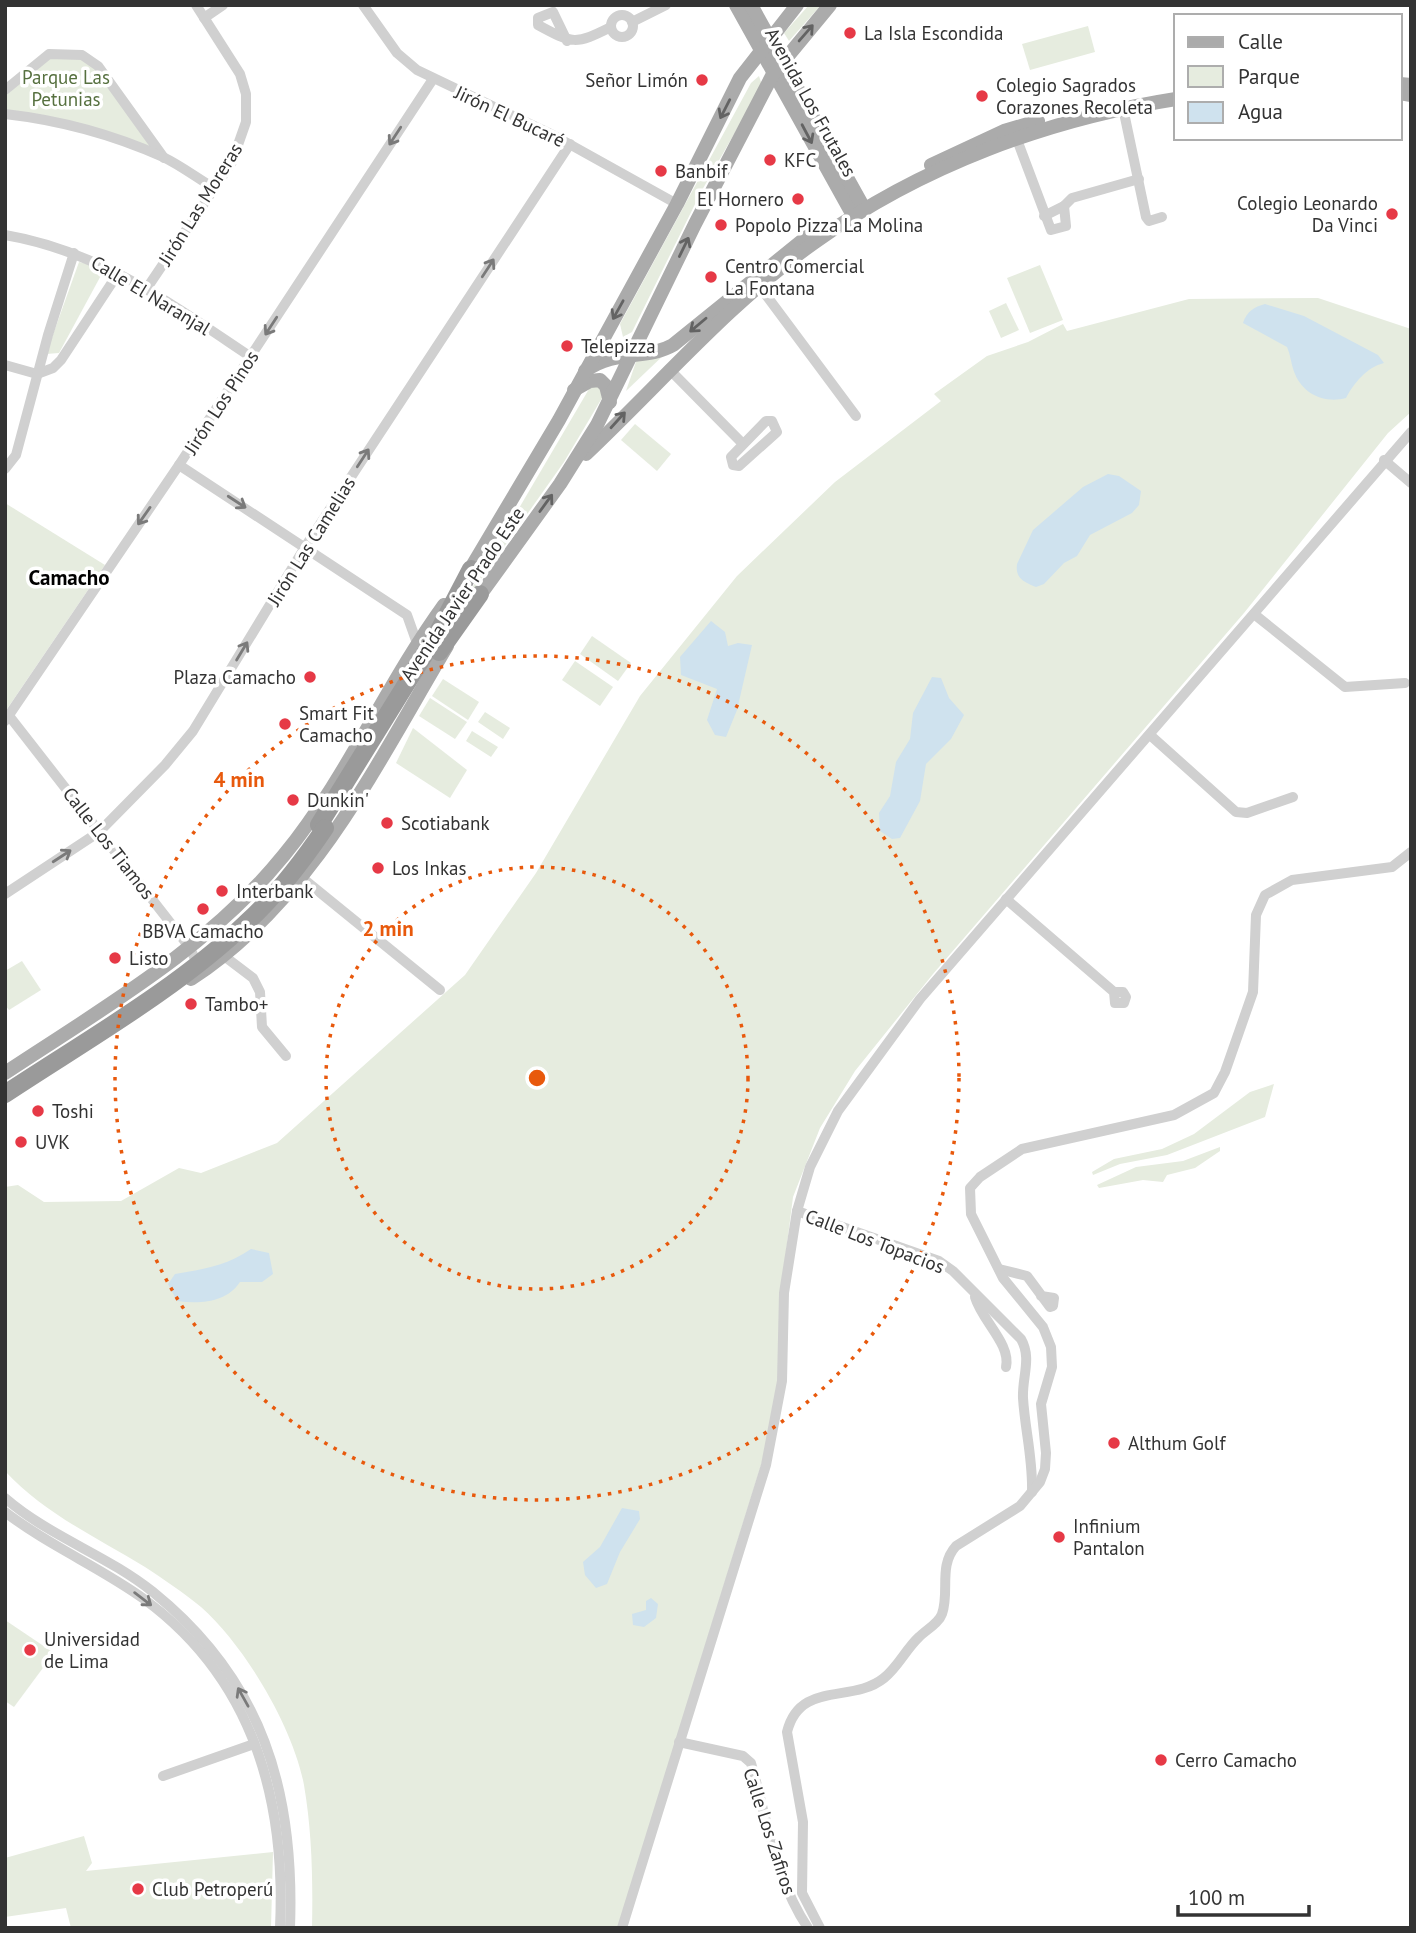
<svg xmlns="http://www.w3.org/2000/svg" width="1416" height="1933" viewBox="0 0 1416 1933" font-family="'PT Sans',sans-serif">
	<rect width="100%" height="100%" fill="#fff"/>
	<!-- green -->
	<g fill="#e6ecdf">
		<path d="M809 5H821L789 41 784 33Z"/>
		<path d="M1088 26 1095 52 1030 70 1022 44Z"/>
		<path d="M49 58H80L95 67 153 151 5 110V96Z"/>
		<path d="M759 76 762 85 701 192 632 332 623 337 620 324 751 83Z"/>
		<path d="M79 262 105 268 59 353 46 354Z"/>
		<path d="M1040 265 1063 320 1030 333 1007 278Z"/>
		<path d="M1318 298 1411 329V412L1388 433 1244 613 933 974 855 1071 820 1128 793 1197 781 1291 780 1362 770 1436 618 1928H312C313 1880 312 1832 304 1785 293 1727 245 1646 201 1607 184 1593 163 1579 145 1567 96 1537 45 1514 5 1471V1187L18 1185 44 1202 121 1201 179 1168 201 1173 277 1143 465 975 536 873 640 696 737 576 835 482 941 401 934 394 987 356 1028 342 1063 324 1067 331 1189 299Z"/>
		<path d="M1006 303 1019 330 1001 338 989 311Z"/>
		<path d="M669 350 626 391 638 356Z"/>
		<path d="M599 383 602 398 564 462 458 612 589 389Z"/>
		<path d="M635 424 671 454 657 471 621 440Z"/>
		<path d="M5 503 105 565 5 712Z"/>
		<path d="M592 636 631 663 618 681 580 654Z"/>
		<path d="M575 661 613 687 600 706 562 680Z"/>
		<path d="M443 679 479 702 468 720 432 696Z"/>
		<path d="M430 698 467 722 455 739 419 716Z"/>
		<path d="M485 712 510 728 503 739 478 722Z"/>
		<path d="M413 728 467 770 450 798 396 763Z"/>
		<path d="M472 731 498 747 491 757 466 741Z"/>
		<path d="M22 961 41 990 9 1010 5 1005V971Z"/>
		<path d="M1274 1084 1265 1117 1167 1155 1120 1164 1093 1175 1092 1172 1114 1159 1162 1149 1194 1134 1250 1092Z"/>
		<path d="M1220 1147V1151L1195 1168 1167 1175 1163 1182 1143 1180 1099 1188 1097 1185 1136 1167 1183 1161Z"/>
		<path d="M5 1620 54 1653 14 1707 5 1701Z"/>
		<path d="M84 1836 92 1863 86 1871 273 1852 271 1928H71L66 1908 5 1917V1858Z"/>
	</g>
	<!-- water -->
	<g fill="#cfe2ee">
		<path d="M1265 304 1304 316 1378 355 1384 363C1367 367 1354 383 1346 398 1325 404 1303 394 1295 374 1291 365 1291 356 1287 347L1243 323C1247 311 1254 307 1265 304Z"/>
		<path d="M1108 474 1119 476 1141 491 1139 505 1132 513 1090 535 1077 556 1064 563 1044 584 1036 587C1025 582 1015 579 1017 564L1033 530 1083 487Z"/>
		<path d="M711 621 725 632 728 646 738 643 752 645 737 710 726 737 715 735 707 720 717 689 681 675 680 657Z"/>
		<path d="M932 677 941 678 949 698 964 715 951 739 926 764 920 801 900 838 892 839 880 831 879 813 890 796 896 762 910 739 913 713Z"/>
		<path d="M251 1249 269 1253 273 1274 262 1282H240C226 1303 200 1304 177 1301L168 1284 175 1274C204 1269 226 1266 251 1249Z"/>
		<path d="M622 1508 639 1511 640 1519 620 1552 607 1584 596 1588 585 1575 583 1562 600 1547Z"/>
		<path d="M651 1598 658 1604 656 1618 644 1627 633 1625 632 1614 646 1610V1601Z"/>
	</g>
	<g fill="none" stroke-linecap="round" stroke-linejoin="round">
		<!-- minor -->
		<g stroke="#d0d0d0" stroke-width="10">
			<path d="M363 5 397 53 417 70 553 135 677 204"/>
			<circle cx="622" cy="26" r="11"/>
			<path d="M204 18 223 5"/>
			<path d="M632 22 666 5"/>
			<path d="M567 41 553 12 538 18V25C573 44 575 45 611 27"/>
			<path d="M5 90 49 54 82 55 98 66 164 158"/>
			<path d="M1123 108 1146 217 1149 221 1162 217"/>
			<path d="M5 114C58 120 114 135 163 157 180 165 197 178 214 188"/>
			<path d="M1016 137 1051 230 1066 226 1064 206"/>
			<path d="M1044 216 1064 206 1072 198 1139 179"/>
			<path d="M5 235C100 251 173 305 251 357"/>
			<path d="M760 287 856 416"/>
			<path d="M147 288 232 162 246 122V94L240 74 196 5"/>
			<path d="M5 365 37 374"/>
			<path d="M669 369 743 444"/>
			<path d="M37 374 53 368 61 360 119 272"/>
			<path d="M766 421H772L777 432 739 466 733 465 731 457Z"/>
			<path d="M1384 460 1411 483"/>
			<path d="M179 465 407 615 418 646"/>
			<path d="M5 469 16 455 48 335 74 253"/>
			<path d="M1254 614 1345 687 1405 683"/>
			<path d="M10 717 190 948 199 968"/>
			<path d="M5 721 179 465 433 79"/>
			<path d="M1150 735 1236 812 1247 813 1293 797"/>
			<path d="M301 877 440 990"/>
			<path d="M5 894 99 832 165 765 193 731 305 547 570 144"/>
			<path d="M1006 899 1114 992H1123L1126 997 1124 1003H1115L1114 992"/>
			<path d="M224 956 253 978 260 992 262 1027 286 1056"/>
			<path d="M797 1211 939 1261 953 1271 1021 1339C1032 1358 1022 1377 1023 1398 1025 1430 1033 1459 1032 1492"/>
			<path d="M999 1269 1027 1276 1050 1307 1053 1306 1054 1298 1041 1296"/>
			<path d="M975 1297C982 1321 1011 1344 1006 1367"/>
			<path d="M5 1498C50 1537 107 1555 153 1592 263 1681 295 1791 290 1928"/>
			<path d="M5 1512C49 1546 100 1567 144 1599 253 1679 286 1799 280 1928"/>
			<path d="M679 1742 743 1756 751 1763C767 1819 775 1879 808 1928"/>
			<path d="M163 1776 254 1744"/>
			<path d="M622 1928 766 1465 782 1381 784 1293 797 1211 810 1167 838 1111 920 999 1411 432"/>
			<path d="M820 1928 802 1893 803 1822 787 1732C800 1680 852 1704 884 1678 898 1667 906 1649 919 1637 926 1630 939 1623 942 1614 950 1591 938 1566 956 1546L1020 1506 1040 1482 1045 1469 1046 1453 1041 1404 1052 1367 1051 1347 1043 1327 1003 1278 971 1214 970 1188 980 1177 1022 1149 1174 1115 1214 1093 1225 1072 1253 992 1256 915 1265 895 1292 880 1392 867 1411 852"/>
		</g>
		<!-- major -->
		<g stroke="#ababab" stroke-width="14">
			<path d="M736 5 854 217"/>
			<path d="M751 5 865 210"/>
			<path d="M1400 84 1411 85"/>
			<path d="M1400 93 1411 95"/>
			<path d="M931 165 1004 131 1038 121"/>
			<path d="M585 371C615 349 647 360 673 345L813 232"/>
			<path d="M574 390 590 381 600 380 606 386 610 402"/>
			<path d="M586 454C662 382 730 302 815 242 921 166 1048 119 1176 99"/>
			<path d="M465 578 559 420 677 204 740 78 797 5"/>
			<path d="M475 602 560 484 597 425 695 224 773 74 830 5"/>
			<path d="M191 979C311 901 376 765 447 646"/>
			<path d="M5 1073C103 1008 209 948 284 855 347 778 386 685 444 605"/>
		</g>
		<!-- highway -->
		<g stroke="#9a9a9a" stroke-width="18">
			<path d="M439 652 480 594"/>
			<path d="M319 825 436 636 471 569"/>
		</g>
		<!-- highway-bridge -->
		<path stroke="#9a9a9a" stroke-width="18" d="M5 1094C85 1041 177 989 246 923 277 895 302 862 325 828"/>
	</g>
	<!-- one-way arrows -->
	<defs><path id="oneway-shaft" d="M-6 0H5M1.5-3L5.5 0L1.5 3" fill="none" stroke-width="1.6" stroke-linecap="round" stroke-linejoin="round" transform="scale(1.75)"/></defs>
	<g stroke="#636363">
		<use href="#oneway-shaft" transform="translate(806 33) rotate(-49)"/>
		<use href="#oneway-shaft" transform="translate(725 109) rotate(117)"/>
		<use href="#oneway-shaft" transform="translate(807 134) rotate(62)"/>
		<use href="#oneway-shaft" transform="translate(684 247) rotate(-64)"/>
		<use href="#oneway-shaft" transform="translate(618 310) rotate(119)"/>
		<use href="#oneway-shaft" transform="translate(698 325) rotate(140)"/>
		<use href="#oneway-shaft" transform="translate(618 420) rotate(-48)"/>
		<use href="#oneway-shaft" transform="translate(546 503) rotate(-54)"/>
	</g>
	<g stroke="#7a7a7a">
		<use href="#oneway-shaft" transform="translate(395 136) rotate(123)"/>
		<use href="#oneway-shaft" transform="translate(488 268) rotate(-57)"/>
		<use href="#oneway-shaft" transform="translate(271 326) rotate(123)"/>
		<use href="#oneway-shaft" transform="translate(363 458) rotate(-57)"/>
		<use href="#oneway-shaft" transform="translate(237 502) rotate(33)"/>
		<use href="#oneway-shaft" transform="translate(144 516) rotate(125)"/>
		<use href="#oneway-shaft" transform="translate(242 651) rotate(-59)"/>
		<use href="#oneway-shaft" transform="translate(62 856) rotate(-33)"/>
		<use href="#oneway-shaft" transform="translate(143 1599) rotate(37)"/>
		<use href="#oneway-shaft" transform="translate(243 1697) rotate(-119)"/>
	</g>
	<!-- distance rings -->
	<g fill="none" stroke="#e8590c" stroke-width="3.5" stroke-dasharray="3.5 7">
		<circle cx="537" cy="1078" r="211"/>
		<circle cx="537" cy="1078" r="422"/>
	</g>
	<!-- markers -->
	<g fill="#e63946" stroke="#fff" stroke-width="2.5">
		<circle cx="850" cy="33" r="7"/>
		<circle cx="702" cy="80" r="7"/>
		<circle cx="982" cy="96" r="7"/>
		<circle cx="770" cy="160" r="7"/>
		<circle cx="661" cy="171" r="7"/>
		<circle cx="798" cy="199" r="7"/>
		<circle cx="1392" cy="214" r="7"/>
		<circle cx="721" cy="225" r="7"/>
		<circle cx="711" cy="277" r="7"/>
		<circle cx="567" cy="346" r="7"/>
		<circle cx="310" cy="677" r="7"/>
		<circle cx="285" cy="724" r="7"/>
		<circle cx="293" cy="800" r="7"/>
		<circle cx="387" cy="823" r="7"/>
		<circle cx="378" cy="868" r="7"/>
		<circle cx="222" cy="891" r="7"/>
		<circle cx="203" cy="909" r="7"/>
		<circle cx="115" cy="958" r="7"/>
		<circle cx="191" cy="1004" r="7"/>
		<circle cx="38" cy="1111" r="7"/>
		<circle cx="21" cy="1142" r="7"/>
		<circle cx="1114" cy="1443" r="7"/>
		<circle cx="1059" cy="1537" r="7"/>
		<circle cx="30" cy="1650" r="7"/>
		<circle cx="1161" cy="1760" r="7"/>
		<circle cx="138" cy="1889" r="7"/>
	</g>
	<g text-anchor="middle" stroke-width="7" stroke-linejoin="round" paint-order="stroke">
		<!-- poi labels -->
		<g font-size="19" fill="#333" stroke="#fff" text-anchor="start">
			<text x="864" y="40">La Isla Escondida</text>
			<text x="688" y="87" text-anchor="end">Señor Limón</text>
			<text x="996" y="92">Colegio Sagrados<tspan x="996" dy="22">Corazones Recoleta</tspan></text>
			<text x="784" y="167">KFC</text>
			<text x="675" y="178">Banbif</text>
			<text x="784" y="206" text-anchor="end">El Hornero</text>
			<text x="1378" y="210" text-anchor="end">Colegio Leonardo<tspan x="1378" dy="22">Da Vinci</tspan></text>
			<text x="735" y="232">Popolo Pizza La Molina</text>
			<text x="725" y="273">Centro Comercial<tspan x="725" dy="22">La Fontana</tspan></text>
			<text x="581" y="353">Telepizza</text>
			<text x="296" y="684" text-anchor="end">Plaza Camacho</text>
			<text x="299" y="720">Smart Fit<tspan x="299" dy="22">Camacho</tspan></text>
			<text x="307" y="807">Dunkin'</text>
			<text x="401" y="830">Scotiabank</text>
			<text x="392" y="875">Los Inkas</text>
			<text x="236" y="898">Interbank</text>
			<text x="203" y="938" text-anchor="middle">BBVA Camacho</text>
			<text x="129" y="965">Listo</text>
			<text x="205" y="1011">Tambo+</text>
			<text x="52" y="1118">Toshi</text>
			<text x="35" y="1149">UVK</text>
			<text x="1128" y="1450">Althum Golf</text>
			<text x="1073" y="1533">Infinium<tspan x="1073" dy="22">Pantalon</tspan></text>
			<text x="44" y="1646">Universidad<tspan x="44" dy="22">de Lima</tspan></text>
			<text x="1175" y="1767">Cerro Camacho</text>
			<text x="152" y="1896">Club Petroperú</text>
		</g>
		<!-- park labels -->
		<g font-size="19" fill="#56703f" stroke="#fff">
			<text x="66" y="84">Parque Las<tspan x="66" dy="22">Petunias</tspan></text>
		</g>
		<!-- street labels -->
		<g font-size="19" fill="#333" stroke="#fff">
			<text transform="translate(811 102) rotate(61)" y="7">Avenida Los Frutales</text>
			<text transform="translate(510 116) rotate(25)" y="7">Jirón El Bucaré</text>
			<text transform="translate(200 204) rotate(-58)" y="7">Jirón Las Moreras</text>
			<text transform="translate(151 295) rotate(31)" y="7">Calle El Naranjal</text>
			<text transform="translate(221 402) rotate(-57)" y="7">Jirón Los Pinos</text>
			<text transform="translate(311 541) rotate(-58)" y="7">Jirón Las Camelias</text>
			<text transform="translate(462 594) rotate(-56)" y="7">Avenida Javier Prado Este</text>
			<text transform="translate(109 843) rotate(52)" y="7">Calle Los Tiamos</text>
			<text transform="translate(875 1241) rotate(21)" y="7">Calle Los Topacios</text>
			<text transform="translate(770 1831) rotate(72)" y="7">Calle Los Zafiros</text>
		</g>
		<!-- neighbourhood labels -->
		<g font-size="21" font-weight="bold" fill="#000" stroke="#fff">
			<text x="69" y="585">Camacho</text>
		</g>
	</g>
	<circle cx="537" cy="1078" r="10" fill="#e8590c" stroke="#fff" stroke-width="3.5"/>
	<g font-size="21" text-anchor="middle" font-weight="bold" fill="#e8590c" stroke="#fff" stroke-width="7" stroke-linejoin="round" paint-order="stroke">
		<text x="239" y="787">4 min</text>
		<text x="388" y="936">2 min</text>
	</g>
	<!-- border -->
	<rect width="1416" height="1933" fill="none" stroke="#333333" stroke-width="14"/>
	<!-- legend -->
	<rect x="1174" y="14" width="228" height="126" fill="#ffffff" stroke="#adadad" stroke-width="2"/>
	<rect x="1188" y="37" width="35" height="10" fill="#ababab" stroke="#adadad" stroke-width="2"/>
	<text x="1238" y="49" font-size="21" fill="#333333">Calle</text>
	<rect x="1188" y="66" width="35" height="21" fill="#e6ecdf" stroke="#adadad" stroke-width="2"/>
	<text x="1238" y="84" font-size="21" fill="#333333">Parque</text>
	<rect x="1188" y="102" width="35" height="21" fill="#cfe2ee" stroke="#adadad" stroke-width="2"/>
	<text x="1238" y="119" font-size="21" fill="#333333">Agua</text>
	<!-- scale -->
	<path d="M1178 1905v10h131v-10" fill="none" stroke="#333333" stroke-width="3.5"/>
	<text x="1188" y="1905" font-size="21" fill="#333333" stroke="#ffffff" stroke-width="5" paint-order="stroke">100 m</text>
</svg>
